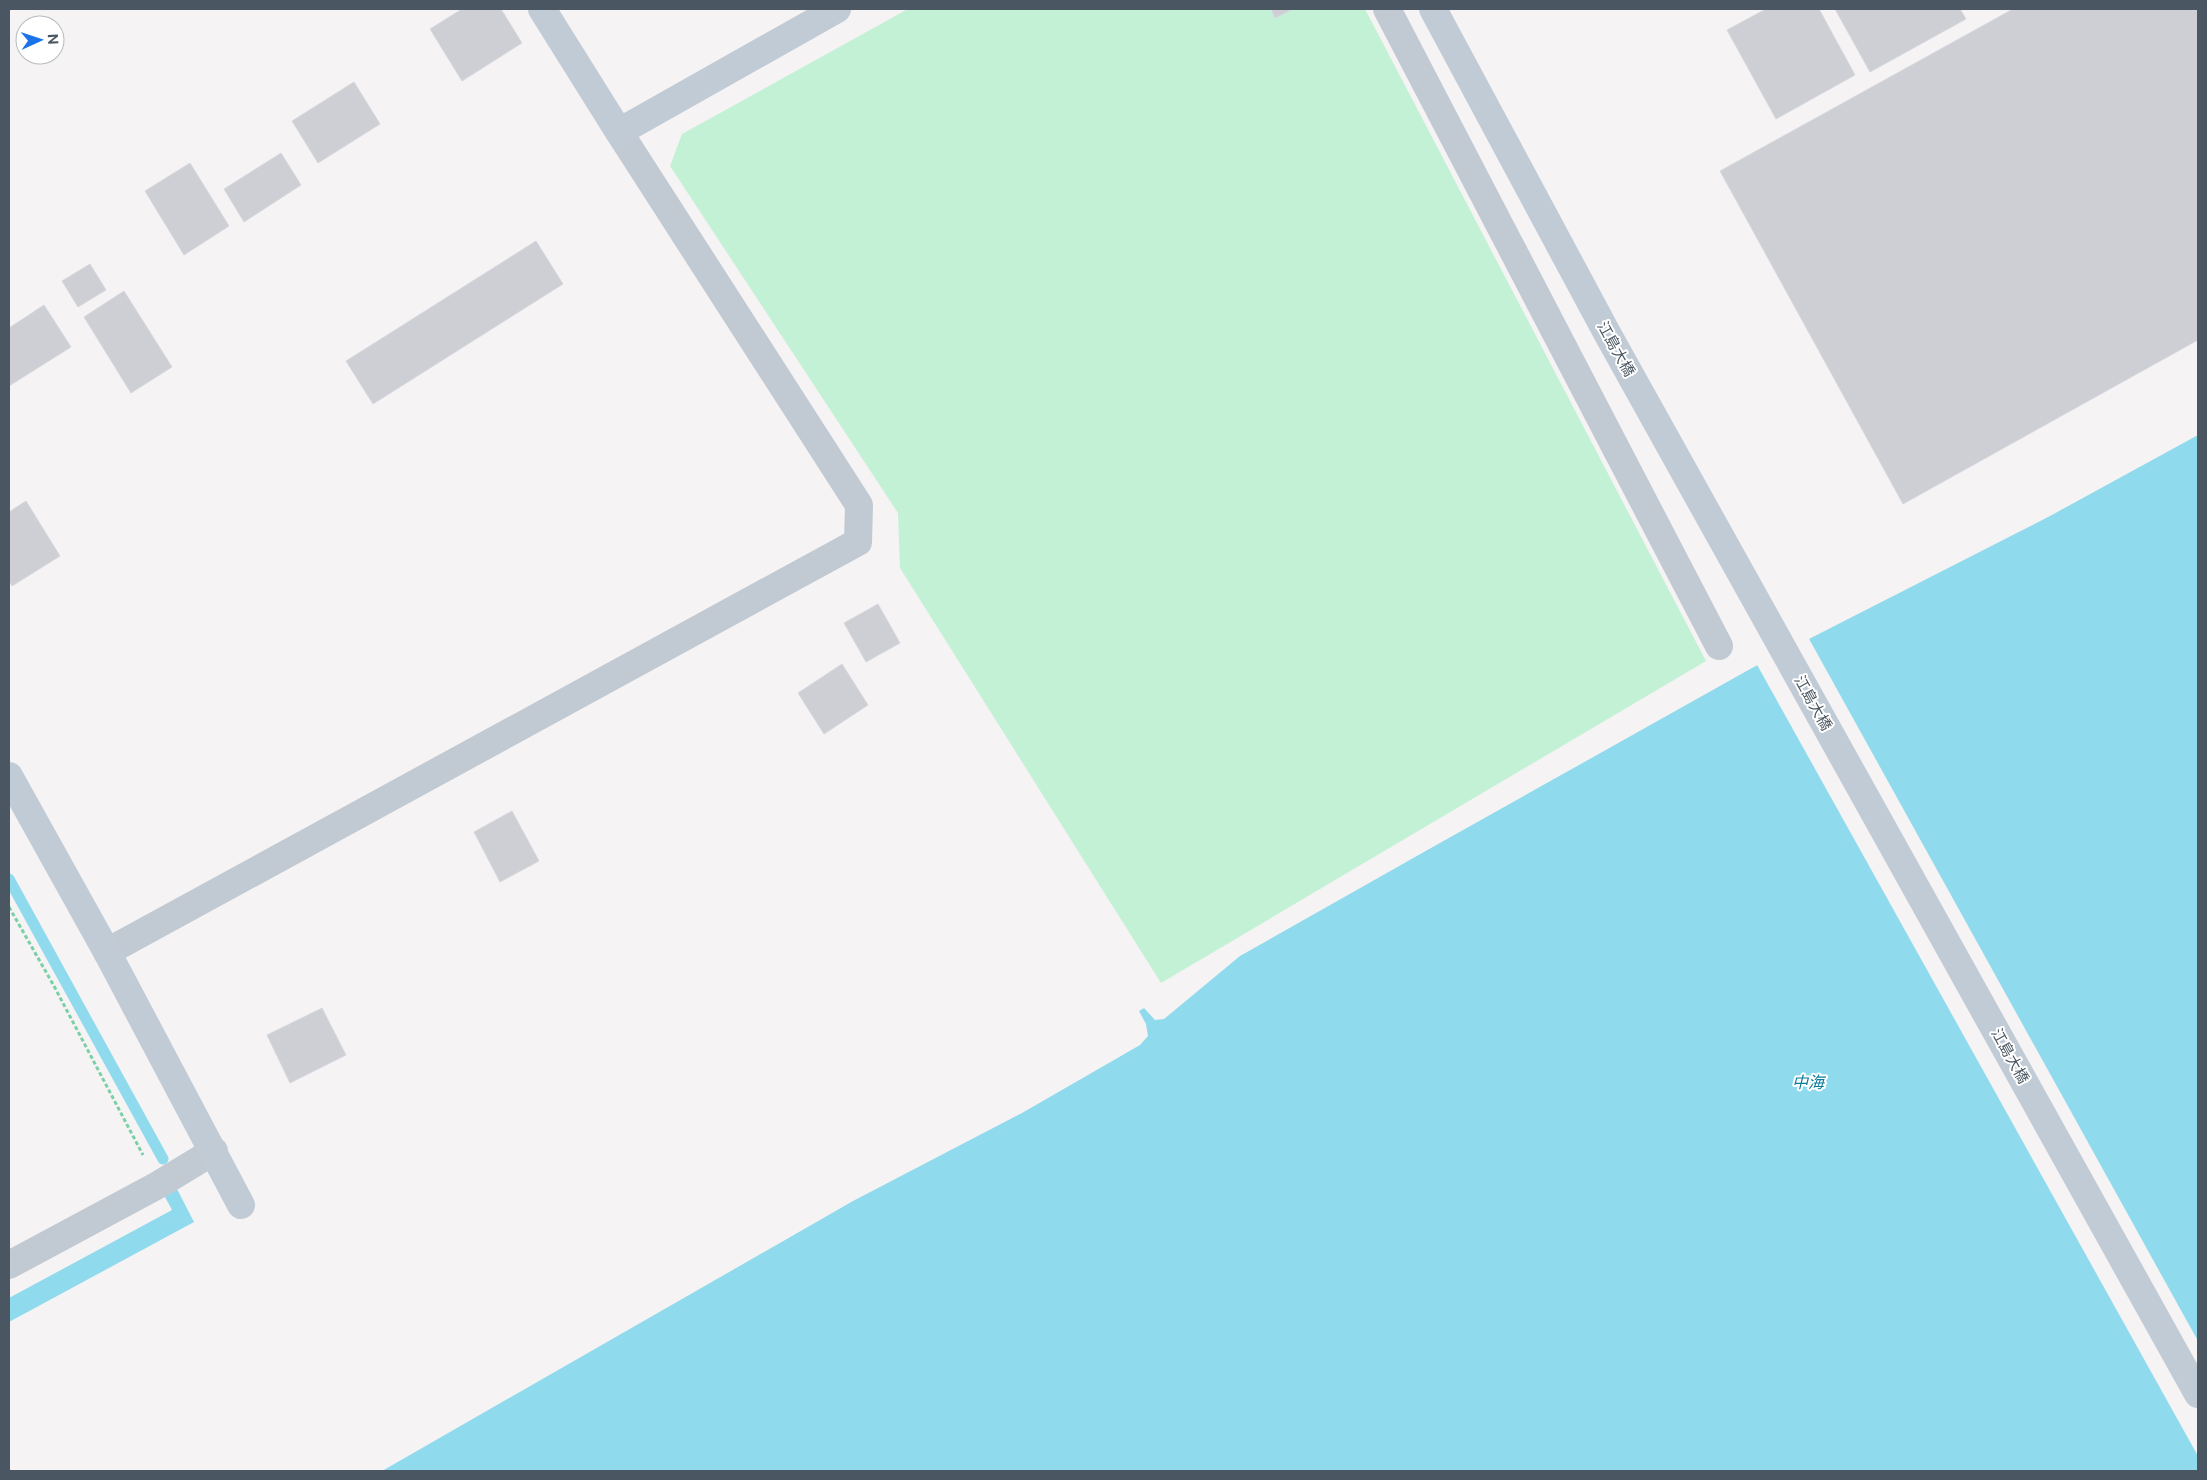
<svg xmlns="http://www.w3.org/2000/svg" width="2207" height="1480" viewBox="0 0 2207 1480" font-family="'Public Sans','Noto Sans JP',sans-serif">
	<rect width="100%" height="100%" fill="#f5f3f3"/>
	<!-- green -->
	<path fill="#c3f1d5" d="M908 9H1365L1706 661 1161 983 900 568 898 513 670 166 682 134Z"/>
	<!-- water -->
	<g fill="#90daee">
		<path d="M2198 435V1471H382L853 1201 1022 1113 1140 1045 1148 1036 1146 1024 1139 1011 1144 1008 1155 1020 1164 1019 1240 956 1431 848 1752 668 2050 516Z"/>
		<path d="M177 1189 194 1222 9 1322V1298L172 1210 164 1195Z"/>
	</g>
	<!-- pier -->
	<path fill="#f5f3f3" d="M1808 637 2198 1341V1456L1756 663Z"/>
	<g fill="none" stroke-linecap="round" stroke-linejoin="round">
		<!-- stream -->
		<path stroke="#90daee" stroke-width="11" d="M9 879 163 1159"/>
	</g>
	<!-- building -->
	<g fill="#cdcfd5" stroke="#d7d9de">
		<path d="M462 9H501L522 43 462 81 430 29Z"/>
		<path d="M1271 9H1293L1275 18Z"/>
		<path d="M1766 9H1819L1855 75 1776 119 1727 30Z"/>
		<path d="M1835 9H1960L1966 19 1870 72Z"/>
		<path d="M2013 9H2198V340L1903 504 1720 171Z"/>
		<path d="M354 82 380 124 318 163 292 121Z"/>
		<path d="M281 153 301 185 244 222 224 189Z"/>
		<path d="M190 163 229 226 184 255 145 191Z"/>
		<path d="M536 241 563 284 373 404 346 361Z"/>
		<path d="M90 264 106 290 78 307 62 281Z"/>
		<path d="M124 291 172 367 131 393 84 317Z"/>
		<path d="M44 305 71 347 9 386V328Z"/>
		<path d="M26 501 60 556 12 586 9 581V512Z"/>
		<path d="M878 604 900 643 866 662 844 623Z"/>
		<path d="M842 664 868 705 824 734 798 693Z"/>
		<path d="M512 811 539 861 500 882 474 832Z"/>
		<path d="M322 1008 346 1055 290 1083 267 1035Z"/>
	</g>
	<g fill="none" stroke-linecap="round" stroke-linejoin="round">
		<!-- path -->
		<path stroke="#7ad0a6" stroke-width="3" stroke-dasharray="4 2.5" stroke-linecap="butt" d="M9 907 54 986 143 1155"/>
		<!-- street -->
		<g stroke="#c1cad2" stroke-width="28">
			<path d="M1387 9 1719 646"/>
			<path d="M107 952 858 542 859 505 619 132"/>
			<path d="M9 1265 158 1185 214 1151"/>
		</g>
		<!-- secondary -->
		<g stroke="#c1cbd6" stroke-width="28">
			<path d="M542 9 619 132 837 9"/>
			<path d="M1433 9 1607 333 2198 1394"/>
			<path d="M9 776 107 952 241 1205"/>
		</g>
	</g>
	<g text-anchor="middle" stroke-width="4" stroke-linejoin="round" paint-order="stroke">
		<!-- street labels -->
		<g font-size="15" fill="#4a5661" stroke="#fff">
			<text transform="translate(1616 349) rotate(61)" y="5">江島大橋</text>
			<text transform="translate(1813 703) rotate(61)" y="5">江島大橋</text>
			<text transform="translate(2010 1056) rotate(61)" y="5">江島大橋</text>
		</g>
		<!-- water labels -->
		<g font-size="16" font-style="italic" fill="#0c7c9b" stroke="#fff">
			<text x="1808" y="1088">中海</text>
		</g>
	</g>
	<!-- border -->
	<rect width="2207" height="1480" fill="none" stroke="#4a5661" stroke-width="20"/>
	<!-- north arrow -->
	<g transform="translate(40 40) rotate(87)"><circle r="24" fill="#ffffff" stroke="#b7bbc0"/>
	<path d="M0-4L9 19L0 12L-9 19Z" fill="#1a73e8"/>
	<text y="-8" font-size="14" font-weight="bold" text-anchor="middle" fill="#4a5661">N</text>
	</g>
</svg>
